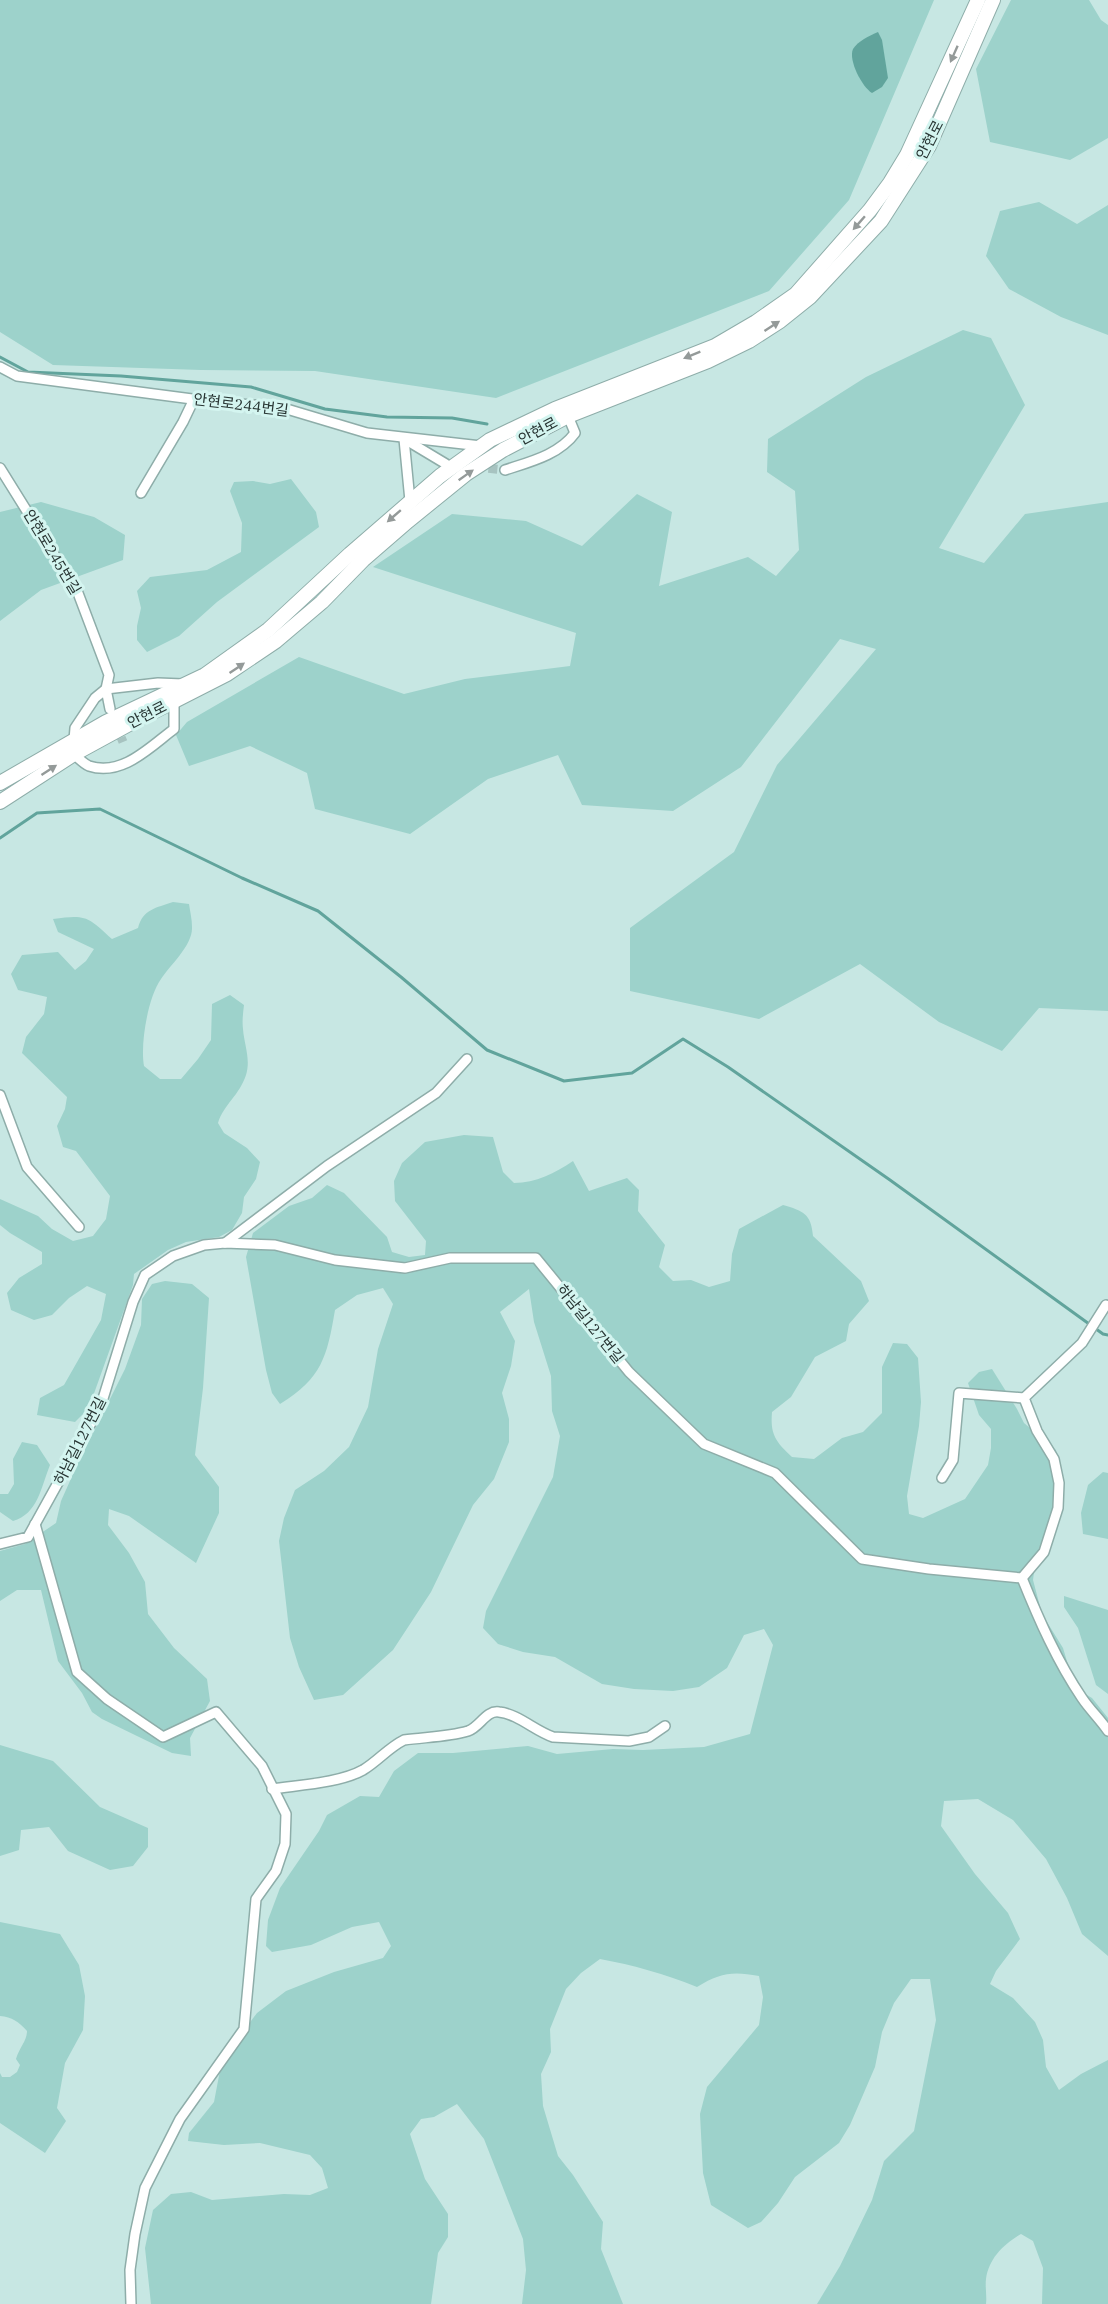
<svg xmlns="http://www.w3.org/2000/svg" width="1108" height="2304" viewBox="0 0 1108 2304" font-family="'IBM Plex Serif','Noto Sans KR',serif">
	<rect width="100%" height="100%" fill="#c7e7e3"/>
	<!-- green -->
	<g fill="#9dd2cb">
		<path d="M0 0H934L849 200 769 291 496 398 315 371 201 370 53 365 0 332Z"/>
		<path d="M1011 0H1089L1101 20 1108 25V138L1070 160 990 142 976 69Z"/>
		<path d="M1039 202 1077 224 1108 205V335L1061 317 1009 289 986 256 1000 211Z"/>
		<path d="M963 330 991 338 1025 405 939 548 984 563 1025 514 1108 502V1011L1039 1008 1002 1051 939 1022 860 964 759 1019 630 991V928L734 852 777 765 876 649 840 639 741 767 673 811 582 805 558 755 488 779 410 834 315 809 307 773 250 746 189 766 176 735 187 722 299 657 404 694 465 679 570 666 576 633 373 567 452 514 526 521 582 546 637 494 672 512 659 586 748 557 776 576 799 550 795 491 767 472 768 439 866 377Z"/>
		<path d="M291 479 316 512 319 527 217 602 179 636 147 652 137 640V626L141 608 137 591 150 577 207 570 241 552 242 523 230 491 234 482 253 481 270 484Z"/>
		<path d="M41 502 94 517 125 535 123 560 41 590 0 621V512Z"/>
		<path d="M173 902 189 904C190 911 192 919 192 927 193 945 170 965 161 979 148 997 140 1044 144 1066L160 1079H181L198 1059 211 1040 212 1004 230 995 244 1005C243 1013 242 1021 243 1029 244 1044 251 1059 246 1075 239 1096 224 1104 218 1123L224 1133 247 1148 260 1162 256 1179 244 1197 242 1213 232 1230 219 1237 186 1242 168 1250 134 1274 133 1285 92 1399 83 1414 75 1422 37 1415 40 1398 64 1385 101 1320 106 1294 87 1286 69 1298 52 1315 34 1320 11 1310 7 1293 19 1278 42 1264V1252L10 1233 0 1225V1199L38 1216 52 1229 73 1241 93 1236 106 1219 110 1196 76 1151 63 1147 57 1126 65 1109 67 1097 22 1053 26 1037 44 1014 47 997 18 990 11 974 22 955 58 952 75 970 86 961 94 949 58 932 53 919C87 914 88 917 112 939L138 928C143 909 156 908 173 902Z"/>
		<path d="M464 1135 493 1137 503 1172 514 1183C536 1183 555 1173 573 1161L589 1191 627 1178 639 1190 638 1211 665 1245 659 1267 673 1281 691 1280 709 1287 730 1281 732 1254 739 1229 783 1205C803 1211 811 1213 813 1236L861 1281 869 1301 849 1324 846 1341 815 1357 791 1397 772 1412C770 1435 776 1442 792 1457L814 1459 842 1438 863 1432 882 1413V1367L893 1343 907 1344 918 1358 921 1402 919 1426 907 1496 909 1514 923 1518 965 1499 988 1465 991 1448V1429L979 1415 968 1383 979 1372 992 1369 1017 1409 1024 1423 1056 1450 1059 1469 1057 1500 1036 1557 1033 1580 1042 1614 1063 1648 1075 1688 1092 1698 1108 1718V1956L1082 1934 1067 1898 1046 1859 1013 1820 978 1799 944 1801 941 1826 975 1874 1008 1913 1020 1939 996 1971 990 1984 1013 1998 1035 2022 1043 2040 1046 2067 1059 2090 1081 2074 1108 2060V2304H1042L1043 2268 1033 2241 1021 2234C1004 2244 989 2258 986 2279 985 2287 987 2296 986 2304H817L840 2266 872 2200 884 2161 914 2131 936 2020 930 1979H911L894 2003 882 2032 875 2067 850 2125 839 2143 795 2177 778 2203 761 2222 748 2228 711 2205 703 2173 700 2114 707 2087 759 2025 763 1997 759 1976C732 1971 720 1973 697 1987 665 1974 633 1965 600 1959L581 1973 566 1989 550 2029 551 2052 541 2074 543 2106 558 2156 573 2175 603 2222 601 2249 623 2304H522L526 2270 523 2239 484 2139 457 2104 434 2117 421 2119 410 2134 425 2179 448 2214V2237L438 2253 431 2304H151L145 2248 153 2210 171 2194 191 2192 212 2200 284 2194 310 2195 328 2188 322 2168 310 2155 260 2143 224 2145 188 2141 189 2133 214 2102 222 2060 257 2013 286 1991 334 1972 383 1958 391 1946 379 1922 352 1927 311 1945 272 1952 266 1946 268 1920 280 1888 319 1831 327 1815 360 1796 379 1797 394 1771 418 1753H453L528 1746 557 1754 613 1749 643 1750 704 1747 750 1734 773 1645 764 1629 744 1635 727 1668 699 1687 673 1691 634 1689 602 1684 555 1657 523 1652 498 1644 483 1628 486 1611 553 1477 560 1436 552 1411 551 1376 534 1322 529 1289 500 1312 515 1341 511 1366 502 1393 509 1419V1442L494 1479 473 1505 431 1592 393 1650 343 1695 314 1700 299 1667 290 1638 279 1541 284 1518 295 1490 324 1471 349 1447 368 1407 378 1349 393 1304 383 1288 357 1295 335 1310C327 1357 322 1378 280 1404L272 1393 266 1370 246 1257 253 1233 289 1206 312 1198 327 1185 344 1193 387 1237 392 1252 409 1257 425 1255 426 1241 395 1201 394 1181 402 1163 425 1142Z"/>
		<path d="M165 1281 192 1284 209 1298 203 1388 195 1455 219 1487V1513L196 1563 129 1516 109 1509 108 1525 129 1553 145 1582 148 1614 174 1648 207 1679 210 1701 190 1738 191 1756 172 1753 102 1719 92 1712 82 1693 58 1661 41 1590H17L0 1601V1551L25 1544 56 1523 61 1501 78 1463 125 1369 141 1325 142 1299 152 1284Z"/>
		<path d="M22 1442 37 1445 50 1465C41 1487 38 1514 13 1521L0 1512V1494H8L14 1484 13 1459Z"/>
		<path d="M1103 1472 1108 1473V1539L1083 1534 1081 1513 1088 1485Z"/>
		<path d="M1064 1596 1108 1610V1694L1096 1685 1078 1628 1064 1607Z"/>
		<path d="M0 1745 53 1761 100 1807 148 1828V1847L133 1866 110 1870 68 1851 49 1827 21 1830 19 1850 0 1856Z"/>
		<path d="M0 1922 60 1934 79 1965 85 1996 83 2030 65 2063 57 2108 66 2121 45 2153 0 2123V2073L2 2077H10L17 2072 20 2065 16 2059C19 2048 27 2041 27 2031 19 2022 12 2017 0 2016Z"/>
	</g>
	<!-- water -->
	<path fill="#61a49c" d="M878 32 882 40 888 78 882 87 872 93C862 87 848 60 853 49 858 41 869 36 878 32Z"/>
	<g fill="none" stroke-linecap="round" stroke-linejoin="round">
		<!-- stream -->
		<g stroke="#61a49c" stroke-width="3">
			<path d="M0 357 28 372 121 376 251 387 325 409 387 417 452 418 487 424"/>
			<path d="M0 838 37 813 100 809 242 878 318 911 401 977 487 1050 564 1081 632 1073 683 1039 728 1067 890 1180 1103 1334 1108 1335"/>
		</g>
		<!-- street-tunnel -->
		<g stroke="#a7c3c0" stroke-width="9" stroke-dasharray="9 4.5" stroke-linecap="butt">
			<path d="M475 467 505 470"/>
			<path d="M116 725 123 742"/>
		</g>
		<!-- street casing -->
		<g stroke="#8eada9" stroke-width="12">
			<g id="street">
				<path d="M0 367 17 376 215 402 280 407 367 433 481 446"/>
				<path d="M404 439 410 501"/>
				<path d="M406 440 446 464"/>
				<path d="M0 468 78 593 109 675 106 689 110 709"/>
				<path d="M505 470C529 462 559 455 575 433L568 416"/>
				<path d="M141 493 183 422 194 399"/>
				<path d="M74 740 75 728 95 698 106 689 158 683 183 684"/>
				<path d="M74 754C78 758 84 764 89 766 122 777 150 747 174 729V701"/>
				<path d="M0 1095 27 1167 79 1227"/>
				<path d="M225 1243 327 1166 436 1093 467 1059"/>
				<path d="M942 1478 953 1460 959 1393 1024 1398"/>
				<path d="M35 1524 77 1672 107 1699 163 1737 216 1712 262 1766 286 1814 285 1844 276 1871 256 1899 244 2029 180 2119 145 2188 135 2234 130 2270 131 2304"/>
				<path d="M0 1544 28 1537 101 1405 133 1302 145 1275 173 1256 204 1245 225 1243 275 1245 335 1260 405 1268 450 1258H536L629 1372 704 1444 775 1473 862 1559 929 1569 1022 1578 1044 1552 1058 1508 1059 1483 1054 1459 1037 1431 1024 1398 1082 1343 1106 1305"/>
				<path d="M1022 1578C1039 1620 1057 1661 1082 1698 1090 1710 1100 1719 1108 1731"/>
				<path d="M272 1789C298 1785 340 1783 363 1770 378 1761 388 1748 404 1740 425 1737 448 1737 468 1731 480 1727 486 1710 499 1712 518 1714 535 1731 553 1737L629 1741 649 1737 665 1726"/>
			</g>
		</g>
		<!-- secondary casing -->
		<g stroke="#8eada9" stroke-width="16">
			<g id="secondary">
				<path d="M0 783 106 722 205 675 268 630 350 554 440 476 490 440 555 409 715 346 756 322 796 294 870 210 890 183 907 155 978 0"/>
				<path d="M0 802 74 754 129 724 227 674 276 641 322 602 363 560 408 521 466 474 503 450 568 416 708 361 749 341 780 321 810 297 881 221 929 146 993 0"/>
			</g>
		</g>
		<!-- street -->
		<use href="#street" stroke="#fff" stroke-width="9"/>
		<!-- secondary -->
		<use href="#secondary" stroke="#fff" stroke-width="14"/>
	</g>
	<!-- one-way arrows -->
	<defs><path id="oneway-solid" d="M-6-.8H1V-3.2L6.5 0L1 3.2V.8H-6Z" transform="scale(1.5)"/></defs>
	<g fill="#949a99">
		<use href="#oneway-solid" transform="translate(954 54) rotate(114)"/>
		<use href="#oneway-solid" transform="translate(859 223) rotate(131)"/>
		<use href="#oneway-solid" transform="translate(772 326) rotate(-33)"/>
		<use href="#oneway-solid" transform="translate(692 355) rotate(158)"/>
		<use href="#oneway-solid" transform="translate(466 475) rotate(-35)"/>
		<use href="#oneway-solid" transform="translate(394 516) rotate(139)"/>
		<use href="#oneway-solid" transform="translate(237 668) rotate(-34)"/>
		<use href="#oneway-solid" transform="translate(49 770) rotate(-33)"/>
	</g>
	<g text-anchor="middle" stroke-width="6" stroke-linejoin="round" paint-order="stroke">
		<!-- street labels -->
		<g font-size="15" fill="#283533" stroke="#d4f5f0">
			<text transform="translate(930 140) rotate(-63)" y="5">안현로</text>
			<text transform="translate(241 405) rotate(7)" y="5">안현로244번길</text>
			<text transform="translate(538 431) rotate(-28)" y="5">안현로</text>
			<text transform="translate(52 552) rotate(59)" y="5">안현로245번길</text>
			<text transform="translate(147 715) rotate(-27)" y="5">안현로</text>
			<text transform="translate(590 1324) rotate(51)" y="5">하남길127번길</text>
			<text transform="translate(80 1441) rotate(-63)" y="5">하남길127번길</text>
		</g>
	</g>
</svg>
